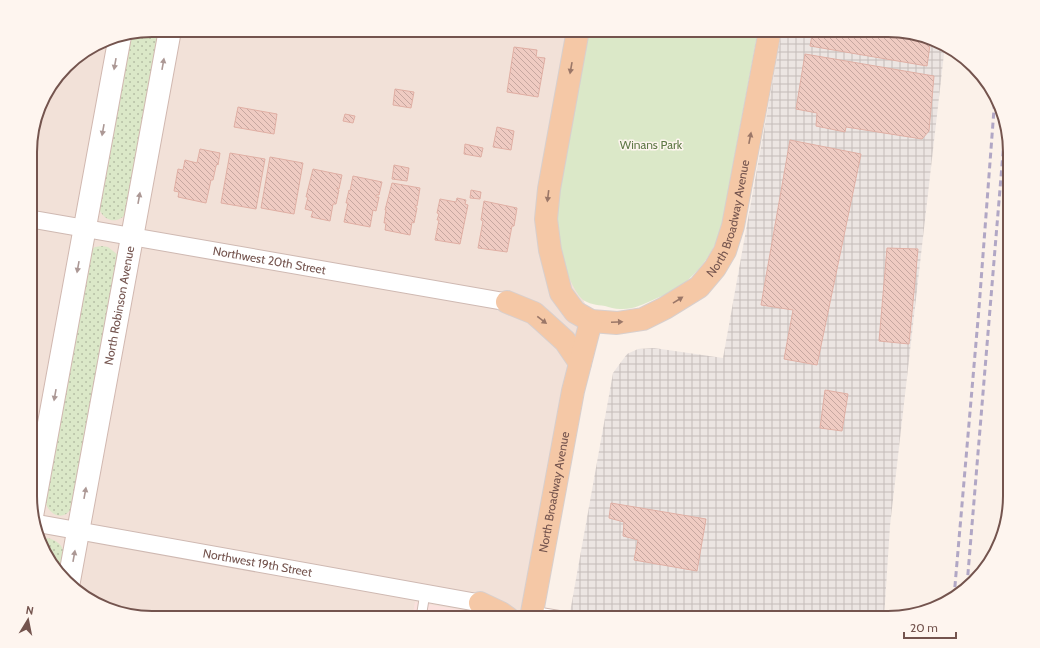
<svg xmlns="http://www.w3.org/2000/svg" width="1040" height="648" viewBox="0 0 1040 648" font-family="Cabin,sans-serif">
	<defs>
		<pattern id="industrial-grid" width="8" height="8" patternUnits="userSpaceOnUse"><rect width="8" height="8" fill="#ece5e2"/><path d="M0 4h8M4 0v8" fill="none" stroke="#c4bcb9"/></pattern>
		<pattern id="grass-dots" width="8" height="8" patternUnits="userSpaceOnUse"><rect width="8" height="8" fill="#dbe8c8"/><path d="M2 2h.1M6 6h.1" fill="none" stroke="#b6bfa5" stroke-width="1.8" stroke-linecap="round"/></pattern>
		<pattern id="building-back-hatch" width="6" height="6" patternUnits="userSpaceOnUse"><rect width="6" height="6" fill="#efcbc2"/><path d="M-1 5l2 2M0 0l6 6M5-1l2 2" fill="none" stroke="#c6a7a0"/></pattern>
	</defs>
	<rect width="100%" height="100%" fill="#fbf1e9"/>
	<!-- residential -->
	<path fill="#f2e1d8" d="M152 30H579L548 201 591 321 532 618H152L113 612 84 598 46 557 31 512V136L43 98 71 60 105 39Z"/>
	<!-- commercial -->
	<path fill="#fbe1de" d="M415 602 491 615 490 618H412Z"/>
	<!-- industrial -->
	<path fill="url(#industrial-grid)" d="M782 30H888L927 36 945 45 890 526 884 618H569L613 373 627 354 638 349 654 348 723 358Z"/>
	<!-- grass -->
	<g fill="url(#grass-dots)">
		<path d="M152 30H160L128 212C118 224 106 223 99 209L129 34Z"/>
		<path d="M102 246 108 247 118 255 74 504C72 508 69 512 66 514 56 520 46 509 45 500L91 250 95 247Z"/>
		<path d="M48 538C68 544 65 557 62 573L46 557 41 541Z"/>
	</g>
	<!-- park -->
	<path fill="#dbe8c8" d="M588 30H758L721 229C714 253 696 277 674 290 668 294 661 296 655 299 644 304 632 310 620 309 615 309 609 307 605 306 597 305 588 304 582 299 569 286 561 254 558 237 557 228 557 218 557 209Z"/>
	<!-- building -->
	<g fill="url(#building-back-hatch)" stroke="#e0afa4">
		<path d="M813 30H888L927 36 931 38 927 66 810 46Z"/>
		<path d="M514 47 537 50 536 57 545 58 538 97 507 92Z"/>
		<path d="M805 54 934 76 929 131 922 139 846 127 845 132 816 126 817 113 796 109Z"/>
		<path d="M395 89 414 92 411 108 393 105Z"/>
		<path d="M238 107 277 114 274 134 234 127Z"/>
		<path d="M345 114 355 116 353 123 343 121Z"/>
		<path d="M497 127 514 131 511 150 493 147Z"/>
		<path d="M790 140 861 154 817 365 784 359 793 310 761 305Z"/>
		<path d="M465 144 483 148 481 157 464 154Z"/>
		<path d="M200 149 220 153 218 165 217 164 216 166 213 180H211L206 203 178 197 179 192 174 191 178 169 183 170 185 160 197 163Z"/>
		<path d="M230 153 265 159 256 209 221 203Z"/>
		<path d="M270 157 303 163 294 214 261 208Z"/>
		<path d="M394 165 409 168 407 181 392 179Z"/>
		<path d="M313 169 342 175 339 189 337 188V189L339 190 336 204H333L330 221 311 217 313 211 305 209 308 197H306Z"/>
		<path d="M353 176 382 182 379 195H376V197H379L376 211 373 210 370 227 344 222 348 203H346L349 190 350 191Z"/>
		<path d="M392 183 420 188 417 206H415V207L417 208 414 223 412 222 410 235 385 230 386 223H384L386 210H385Z"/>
		<path d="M471 190 481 192 480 199 470 198Z"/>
		<path d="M457 198 466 200 465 204 468 205 460 244 435 240 439 220H437L439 214 437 213 440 199 456 202Z"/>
		<path d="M484 201 517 208 514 226H512L507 252 478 248 483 221 481 220Z"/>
		<path d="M887 248 918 249 909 344 879 341Z"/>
		<path d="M825 390 848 394 842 431 820 428Z"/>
		<path d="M611 503 706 519 697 571 634 560 638 540 623 536 624 522 609 518Z"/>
	</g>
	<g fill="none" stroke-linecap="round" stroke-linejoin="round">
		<!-- lane casing -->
		<g stroke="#cfb9b2" stroke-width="11">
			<g id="lane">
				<path d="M532 611 574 618"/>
				<path d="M421 618 425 593"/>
			</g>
		</g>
		<!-- street casing -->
		<g stroke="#cfb9b2" stroke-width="19">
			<g id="street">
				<path id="s1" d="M31 219 507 302"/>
				<path id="s2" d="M35 523 480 603"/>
			</g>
		</g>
		<!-- secondary casing -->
		<g stroke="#d1b8b0" stroke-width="24">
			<g id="secondary">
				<path d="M32 516 120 36"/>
				<path id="s3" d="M69 581 170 30"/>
			</g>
		</g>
		<!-- primary casing -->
		<g stroke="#d8cfcd" stroke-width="24">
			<g id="primary">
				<path id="s4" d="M578 30 549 189 546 219 550 250 561 293 575 312 591 321 617 323 643 319 665 308 699 287 715 268 725 251 733 226 770 30"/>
				<path d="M507 302 534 313 543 321 565 341 580 363"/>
				<path d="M480 603 501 613 508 618"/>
				<path id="s5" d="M531 618 573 391 591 321"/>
			</g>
		</g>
		<!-- lane -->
		<use href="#lane" stroke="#fff" stroke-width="9"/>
		<!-- street -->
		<use href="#street" stroke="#fff" stroke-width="17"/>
		<!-- secondary -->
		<use href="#secondary" stroke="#fff" stroke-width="22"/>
		<!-- primary -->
		<use href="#primary" stroke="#f5c8a6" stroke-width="22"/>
		<!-- rail -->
		<g stroke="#b1a7c5" stroke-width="3" stroke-dasharray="6 4" stroke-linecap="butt">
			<path d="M967 585 1005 129"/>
			<path d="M954 597 979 308 995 96"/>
		</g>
	</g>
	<!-- one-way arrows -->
	<defs><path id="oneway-solid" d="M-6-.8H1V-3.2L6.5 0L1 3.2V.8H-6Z"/></defs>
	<g fill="#ac9895">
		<use href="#oneway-solid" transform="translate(115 64) rotate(100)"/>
		<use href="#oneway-solid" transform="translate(163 64) rotate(-80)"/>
		<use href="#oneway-solid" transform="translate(103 130) rotate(100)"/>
		<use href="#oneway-solid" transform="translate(139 198) rotate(-80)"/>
		<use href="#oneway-solid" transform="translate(78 267) rotate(100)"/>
		<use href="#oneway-solid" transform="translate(55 395) rotate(100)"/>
		<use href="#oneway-solid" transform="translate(85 493) rotate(-80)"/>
		<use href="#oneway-solid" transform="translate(74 556) rotate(-80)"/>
	</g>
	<g fill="#9b7768">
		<use href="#oneway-solid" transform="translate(571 68) rotate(100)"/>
		<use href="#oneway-solid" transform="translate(750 138) rotate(-79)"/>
		<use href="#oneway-solid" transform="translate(548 196) rotate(97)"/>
		<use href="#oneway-solid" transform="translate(678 300) rotate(-32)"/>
		<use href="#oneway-solid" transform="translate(542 320) rotate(38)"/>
		<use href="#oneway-solid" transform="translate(617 322) rotate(-2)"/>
	</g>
	<g text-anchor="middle" stroke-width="3" stroke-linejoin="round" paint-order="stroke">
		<!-- park labels -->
		<g font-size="12" fill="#5f7947" stroke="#fef5ef">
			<text x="651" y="149">Winans Park</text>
		</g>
		<!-- street labels -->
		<g font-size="12" fill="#74544e" stroke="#fef5ef">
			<text dy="4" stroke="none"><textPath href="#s4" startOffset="503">North Broadway Avenue</textPath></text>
			<text dy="4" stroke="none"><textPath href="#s1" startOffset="242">Northwest 20th Street</textPath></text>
			<text dy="4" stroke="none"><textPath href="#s3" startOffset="280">North Robinson Avenue</textPath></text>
			<text dy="4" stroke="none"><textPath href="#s5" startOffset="128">North Broadway Avenue</textPath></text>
			<text dy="4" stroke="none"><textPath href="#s2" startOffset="226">Northwest 19th Street</textPath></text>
		</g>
	</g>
	<!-- crop -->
	<path d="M0 0H1040V648H0ZM152 37H888A115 115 0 0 1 1003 152V496A115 115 0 0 1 888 611H152A115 115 0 0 1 37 496V152A115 115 0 0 1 152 37Z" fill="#fef5ef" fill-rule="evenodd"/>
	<path fill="none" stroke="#74544e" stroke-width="2" d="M152 37H888A115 115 0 0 1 1003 152V496A115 115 0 0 1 888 611H152A115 115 0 0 1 37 496V152A115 115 0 0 1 152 37Z"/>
	<!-- north arrow -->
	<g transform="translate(28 620) rotate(10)" stroke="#fef5ef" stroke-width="3" paint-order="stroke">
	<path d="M0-3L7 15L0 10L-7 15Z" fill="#74544e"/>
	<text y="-6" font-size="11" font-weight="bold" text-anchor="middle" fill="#74544e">N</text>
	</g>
	<!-- scale -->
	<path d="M904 632v6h52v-6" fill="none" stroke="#74544e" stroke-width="2"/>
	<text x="910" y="632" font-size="12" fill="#74544e" stroke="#fef5ef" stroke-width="3" paint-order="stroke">20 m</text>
</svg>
